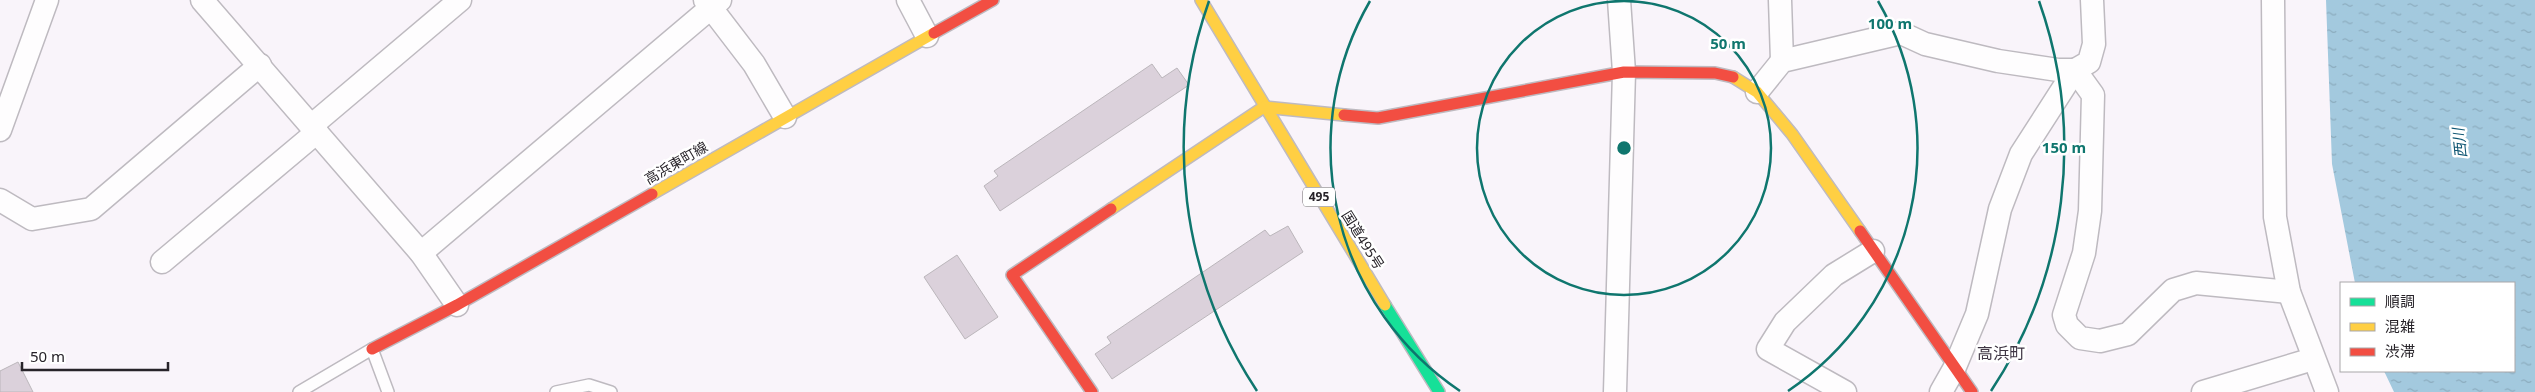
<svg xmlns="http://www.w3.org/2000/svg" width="2535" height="392" viewBox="0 0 2535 392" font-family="'Noto Sans','Noto Sans JP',sans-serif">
	<defs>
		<pattern id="water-ripples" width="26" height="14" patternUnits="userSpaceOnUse" patternTransform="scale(1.25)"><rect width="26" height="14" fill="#a3c9de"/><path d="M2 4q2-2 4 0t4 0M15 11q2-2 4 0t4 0" fill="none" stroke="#8cacbe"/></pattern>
	</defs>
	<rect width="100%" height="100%" fill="#f9f4fa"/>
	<!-- water -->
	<path fill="url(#water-ripples)" d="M2326 0H2535V392H2394L2384 371H2514V283H2355L2332 164Z"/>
	<!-- building -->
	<g fill="#dbd1db" stroke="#bbb6bb">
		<path d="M1152 64 1162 78 1177 68 1189 85 1000 211 984 186 998 176 994 171Z"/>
		<path d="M1288 226 1303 252 1112 379 1095 354 1111 343 1107 337 1265 230 1270 236Z"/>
		<path d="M957 255 998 317 965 339 924 277Z"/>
		<path d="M18 362 33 392H0V371Z"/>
	</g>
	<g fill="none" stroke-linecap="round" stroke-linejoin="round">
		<!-- lane casing -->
		<g stroke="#bebac0" stroke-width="14">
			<g id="lane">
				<path d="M299 392 372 349 388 392"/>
				<path d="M556 392 589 385 611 392"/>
			</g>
		</g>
		<!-- street casing -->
		<g stroke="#bebac0" stroke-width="25">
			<g id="street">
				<path d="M202 0 421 253 457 305"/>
				<path d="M705 0 754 64 785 117"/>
				<path d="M908 0 927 36"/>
				<path d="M1780 0 1782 61"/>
				<path d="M2273 0 2275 217 2289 292 2327 392"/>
				<path d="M2075 70 2093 95 2090 211 2084 253 2064 315 2067 325 2080 338 2100 341 2128 334 2173 290 2196 283 2289 292"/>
				<path d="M1757 92 1782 61 1901 33 1925 44 1998 61 2058 70H2075"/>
				<path d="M311 126 460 0"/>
				<path d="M0 130 47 0"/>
				<path d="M0 200 32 219 91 209 260 65"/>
				<path d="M421 253 720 0"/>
				<path d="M162 262 317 132"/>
				<path d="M1615 392 1624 72 1619 0"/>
				<path d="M1845 392 1768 349 1785 322 1834 275 1873 251"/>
				<path d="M1941 392 1954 369 1977 314 2000 209 2021 154 2075 70 2089 62 2094 44 2092 0"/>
				<path d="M2203 392 2313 359"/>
			</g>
		</g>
		<!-- fast casing -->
		<g stroke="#bebac0" stroke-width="14">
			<path id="fast" d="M1385 305 1439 392"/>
		</g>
		<!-- slow casing -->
		<g stroke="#bebac0" stroke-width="14">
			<g id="slow">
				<path d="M1201 0 1385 305"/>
				<path d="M1733 77 1757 92 1792 134 1860 231"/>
				<path d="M652 194 934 33"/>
				<path d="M1111 209 1264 107 1344 115"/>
			</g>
		</g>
		<!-- jam casing -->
		<g stroke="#bebac0" stroke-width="14">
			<g id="jam">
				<path d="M934 33 993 0"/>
				<path d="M1344 115 1378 118 1624 72 1715 73 1733 77"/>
				<path d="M1860 231 1972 392"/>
				<path d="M372 349 457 305 652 194"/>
				<path d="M1092 392 1012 275 1111 209"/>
			</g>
		</g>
		<!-- lane -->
		<use href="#lane" stroke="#fefdfe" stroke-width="11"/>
		<!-- street -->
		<use href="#street" stroke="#fefdfe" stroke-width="22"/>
		<!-- fast -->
		<use href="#fast" stroke="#16e098" stroke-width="11"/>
		<!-- slow -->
		<use href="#slow" stroke="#ffcf43" stroke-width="11"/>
		<!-- jam -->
		<use href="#jam" stroke="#f24e42" stroke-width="11"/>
	</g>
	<!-- distance rings -->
	<g fill="none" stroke="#0f766e" stroke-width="2.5">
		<circle cx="1624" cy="148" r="147"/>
		<path d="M1460 391A293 293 0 0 1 1370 1M1878 1A293 293 0 0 1 1788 391"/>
		<path d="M1257 391A440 440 0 0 1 1209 1M2039 1A440 440 0 0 1 1991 391"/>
	</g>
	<g text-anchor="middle" stroke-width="5" stroke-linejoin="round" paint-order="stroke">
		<!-- shield labels -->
		<rect fill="#fff" stroke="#686569" stroke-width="1" x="1303" y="187.5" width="32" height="19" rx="4"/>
		<g font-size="12" font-weight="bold" fill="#272329">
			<text x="1319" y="201">495</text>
		</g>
		<!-- street labels -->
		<g font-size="14" fill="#272329" stroke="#fff">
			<text transform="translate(676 163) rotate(-30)" y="5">高浜東町線</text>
			<text transform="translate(1363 240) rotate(58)" y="5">国道495号</text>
		</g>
		<!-- water labels -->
		<g font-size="15" font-style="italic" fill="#0f5673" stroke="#fff">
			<text transform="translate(2460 143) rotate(-96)" y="5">西川</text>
		</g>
		<!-- quarter labels -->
		<g font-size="16" fill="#403745" stroke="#fff">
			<text x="2001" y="359">高浜町</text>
		</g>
	</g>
	<circle cx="1624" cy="148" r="8" fill="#0f766e" stroke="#fff" stroke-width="2.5"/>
	<g font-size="15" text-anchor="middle" font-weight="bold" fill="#0f766e" stroke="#fff" stroke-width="5" stroke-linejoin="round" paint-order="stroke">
		<text x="1890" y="29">100 m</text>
		<text x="1728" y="49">50 m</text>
		<text x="2064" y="153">150 m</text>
	</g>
	<!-- legend -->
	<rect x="2340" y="282" width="175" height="90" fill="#ffffff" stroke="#a9a7a9"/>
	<rect x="2350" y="298" width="25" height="8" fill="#16e098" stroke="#a9a7a9"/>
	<text x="2385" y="307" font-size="15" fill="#272329">順調</text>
	<rect x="2350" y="323" width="25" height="8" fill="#ffcf43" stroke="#a9a7a9"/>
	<text x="2385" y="332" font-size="15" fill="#272329">混雑</text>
	<rect x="2350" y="348" width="25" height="8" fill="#f24e42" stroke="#a9a7a9"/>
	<text x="2385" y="357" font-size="15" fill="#272329">渋滞</text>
	<!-- scale -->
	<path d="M22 362v8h146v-8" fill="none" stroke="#272329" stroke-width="2.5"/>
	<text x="30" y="362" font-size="15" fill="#272329" stroke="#ffffff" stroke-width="4" paint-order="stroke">50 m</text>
</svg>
